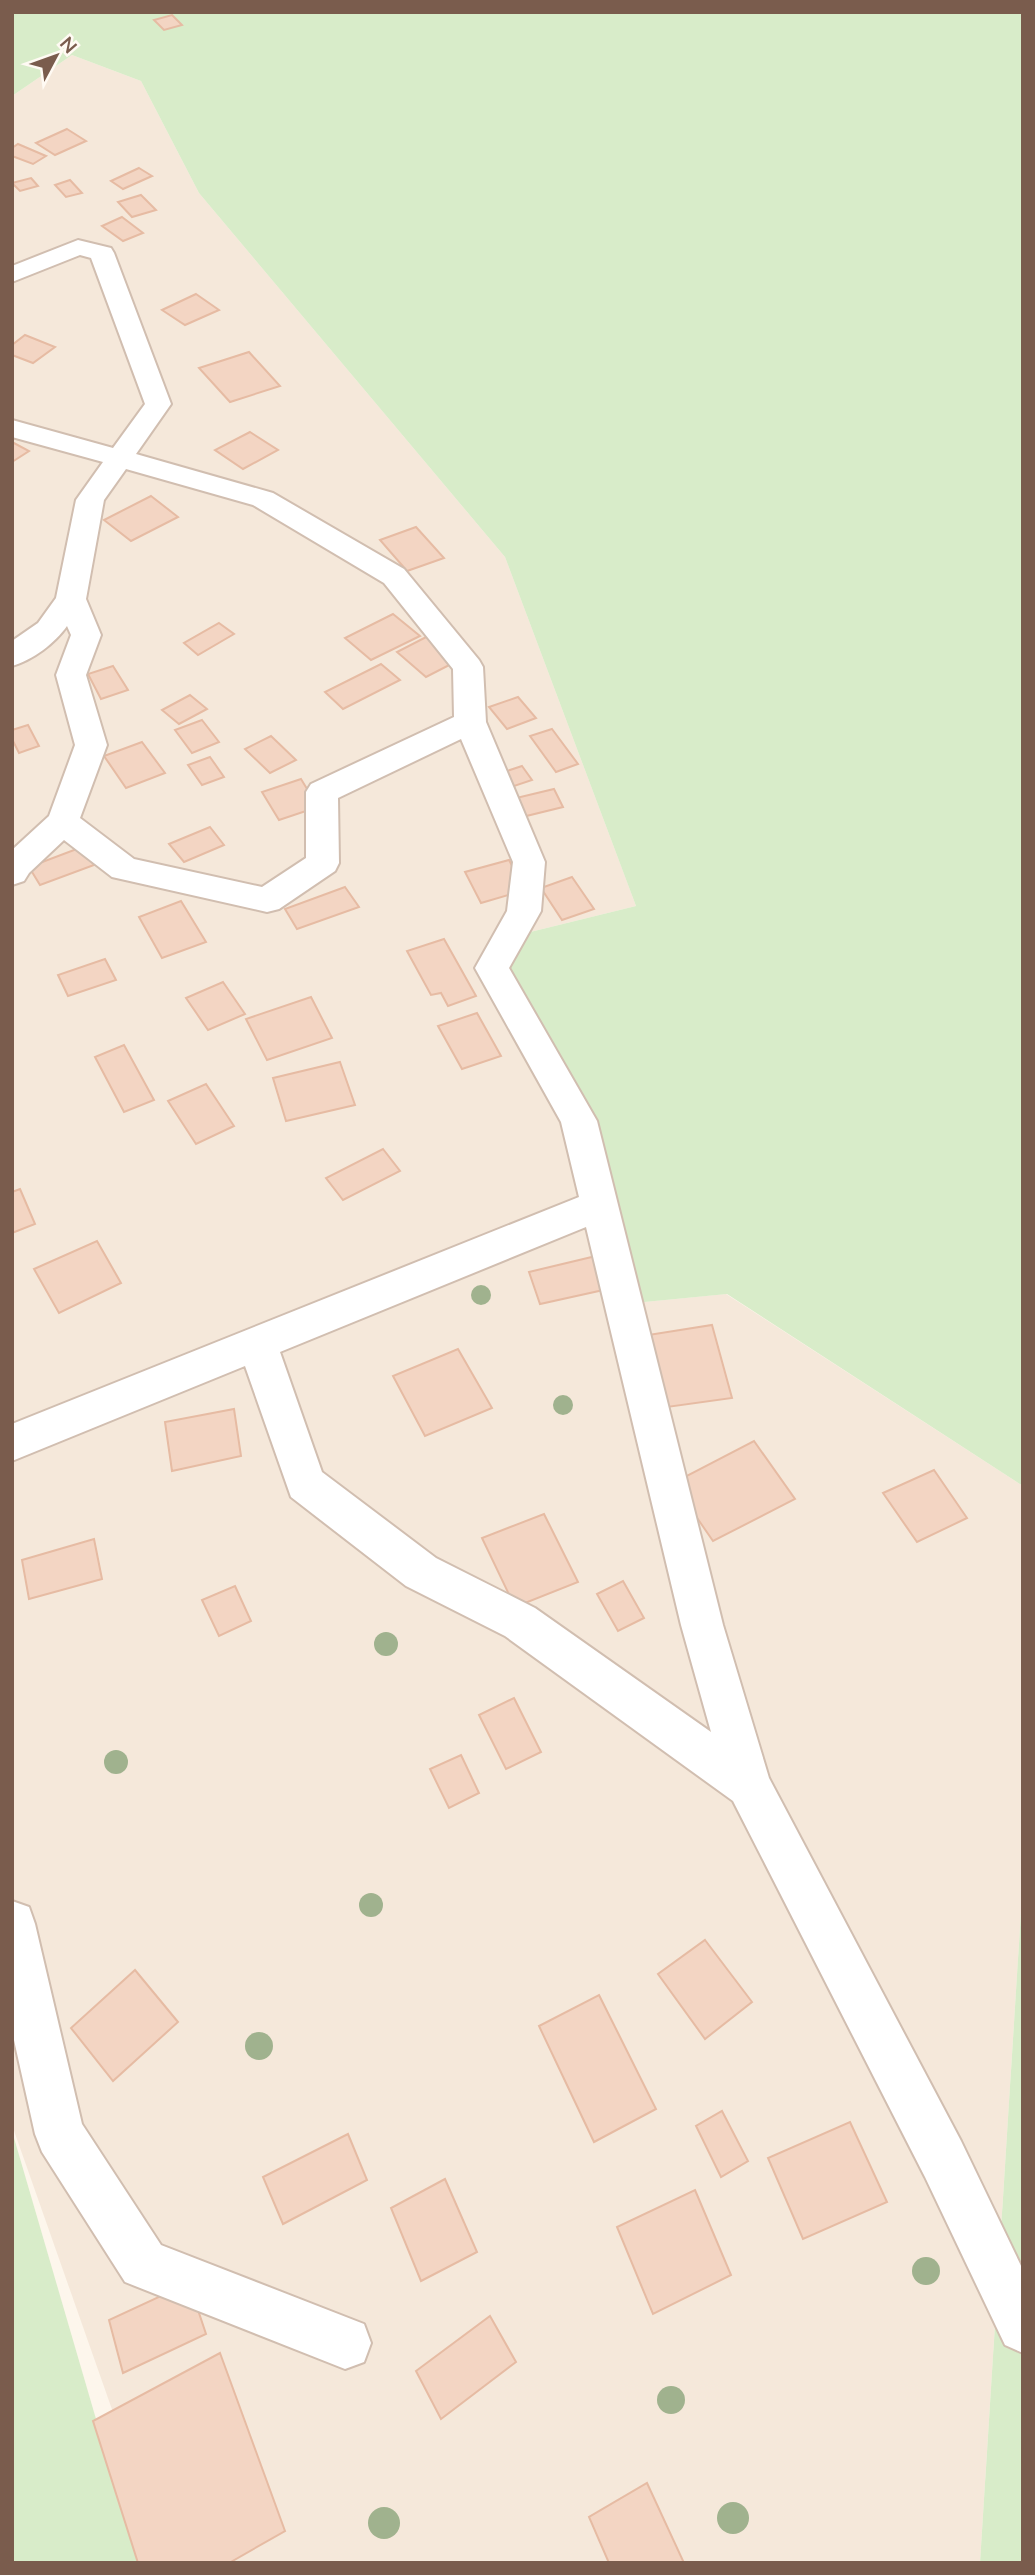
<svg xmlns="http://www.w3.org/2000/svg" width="1035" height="2575" viewBox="0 0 1035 2575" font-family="Mulish,sans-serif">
	<rect width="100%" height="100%" fill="#fdf6ec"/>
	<!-- residential -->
	<path fill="#f5e8da" d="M72 55 141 81 199 193 505 557 636 906 510 937 579 1121 624 1304 726 1294 1023 1486V1880L980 2563H166L12 2125V96Z"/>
	<!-- green -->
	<g fill="#d8ecc9">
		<path d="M12 12H1023V1486L727 1294 624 1304 579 1121 492 968 510 937 636 906 505 557 199 193 141 81 72 55 12 96Z"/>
		<path d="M1023 1880V2563H980Z"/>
		<path d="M12 2131 138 2563H12Z"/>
	</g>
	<!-- building -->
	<g fill="#f3d5c3" stroke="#e6bba3" stroke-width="2">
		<path d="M172 15 182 25 164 30 154 20Z"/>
		<path d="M67 129 86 141 55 155 36 143Z"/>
		<path d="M18 144 46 156 33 164 12 156V148Z"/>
		<path d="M139 168 152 176 123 189 111 181Z"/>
		<path d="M31 178 38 186 20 191 12 183Z"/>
		<path d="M70 180 82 193 66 197 55 185Z"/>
		<path d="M141 195 156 210 132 217 118 202Z"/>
		<path d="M122 217 143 233 123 241 102 226Z"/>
		<path d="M196 294 219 310 185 325 162 310Z"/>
		<path d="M25 335 55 347 33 363 12 355V345Z"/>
		<path d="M249 352 280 386 230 402 199 368Z"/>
		<path d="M250 432 278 450 243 469 215 450Z"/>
		<path d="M12 442 29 451 12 462Z"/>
		<path d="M151 496 178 517 131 541 104 520Z"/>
		<path d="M416 527 444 558 407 571 380 540Z"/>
		<path d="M393 614 420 636 371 660 345 638Z"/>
		<path d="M219 623 234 634 198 655 184 643Z"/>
		<path d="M432 634 461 659 426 677 397 652Z"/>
		<path d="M381 664 400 680 343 709 325 692Z"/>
		<path d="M113 666 128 690 101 699 88 674Z"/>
		<path d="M190 695 207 709 179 724 162 710Z"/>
		<path d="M518 697 536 718 507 729 489 707Z"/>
		<path d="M202 720 219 742 192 753 175 730Z"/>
		<path d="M28 725 39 746 19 753 12 739V730Z"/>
		<path d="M552 729 578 764 556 772 530 736Z"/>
		<path d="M271 736 296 760 270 773 245 749Z"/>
		<path d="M142 742 165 773 126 788 104 756Z"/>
		<path d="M210 757 224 777 202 785 188 765Z"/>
		<path d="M522 766 532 780 505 789 495 775Z"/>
		<path d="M301 779 318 807 279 820 262 792Z"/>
		<path d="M554 789 563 807 514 819 504 801Z"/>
		<path d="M210 827 224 845 184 862 169 844Z"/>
		<path d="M82 847 94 865 40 885 29 867Z"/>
		<path d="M509 860 525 890 481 903 465 872Z"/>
		<path d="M572 877 594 909 562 920 541 888Z"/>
		<path d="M345 887 359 907 297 929 285 909Z"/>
		<path d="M181 901 206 942 162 958 139 917Z"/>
		<path d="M444 939 476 996 448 1006 441 993 431 995 407 951Z"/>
		<path d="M105 959 116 980 68 996 58 975Z"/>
		<path d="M223 982 245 1014 208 1030 186 998Z"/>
		<path d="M311 997 332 1038 267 1060 246 1019Z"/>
		<path d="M477 1013 501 1056 462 1069 438 1026Z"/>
		<path d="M124 1045 154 1100 124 1112 95 1057Z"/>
		<path d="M340 1062 355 1105 286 1121 273 1078Z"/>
		<path d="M206 1084 234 1126 196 1144 168 1101Z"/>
		<path d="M383 1149 400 1171 343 1200 326 1178Z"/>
		<path d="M20 1189 35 1224 12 1233V1192Z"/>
		<path d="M97 1241 121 1283 59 1313 34 1269Z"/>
		<path d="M596 1256 608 1289 540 1304 529 1272Z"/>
		<path d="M712 1325 732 1398 660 1408 642 1336Z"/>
		<path d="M458 1349 492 1408 425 1436 393 1376Z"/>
		<path d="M234 1409 241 1456 172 1471 165 1422Z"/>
		<path d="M754 1441 795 1499 713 1541 673 1483Z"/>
		<path d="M934 1470 967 1518 917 1542 883 1493Z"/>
		<path d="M544 1514 578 1582 515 1607 482 1538Z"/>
		<path d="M94 1539 102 1579 29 1599 22 1560Z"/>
		<path d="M623 1581 644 1618 618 1631 597 1594Z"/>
		<path d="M235 1586 251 1621 219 1636 202 1600Z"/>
		<path d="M514 1698 541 1752 506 1769 479 1715Z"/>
		<path d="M461 1755 479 1793 449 1808 430 1769Z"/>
		<path d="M705 1940 752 2002 705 2039 658 1974Z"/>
		<path d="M135 1970 178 2022 113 2081 71 2028Z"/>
		<path d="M599 1995 656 2109 594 2142 539 2026Z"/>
		<path d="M722 2111 748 2161 721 2177 696 2126Z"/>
		<path d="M850 2122 887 2202 803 2239 768 2158Z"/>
		<path d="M348 2134 367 2180 283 2224 263 2177Z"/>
		<path d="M445 2179 477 2252 421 2281 391 2208Z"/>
		<path d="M695 2190 731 2275 653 2314 617 2227Z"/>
		<path d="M189 2283 206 2334 123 2373 109 2320Z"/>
		<path d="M490 2316 516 2362 441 2419 416 2371Z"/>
		<path d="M220 2353 285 2531 229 2563H138L93 2421Z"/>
		<path d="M647 2483 684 2563H609L589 2517Z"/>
	</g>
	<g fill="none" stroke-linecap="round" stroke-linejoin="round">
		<!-- minor casing -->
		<g stroke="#d1beb0" stroke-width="4">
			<g id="minor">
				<path d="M78 240 111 248 114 253 171 404 136 454 273 493 404 569 479 660 483 667 486 722 545 862 541 911 509 968 597 1121 723 1625 769 1778 961 2141 1023 2270V2353L1005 2345 925 2177 733 1801 505 1636 406 1586 291 1497 245 1366 12 1461V1424L579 1197 561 1122 475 968 507 911 513 862 461 739 338 798 339 863 335 871 279 909 267 912 112 877 64 840 29 873 24 881 12 885V850L49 816 75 745 56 675 71 635 67 626C55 643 33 660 12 666V641L38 623 56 598 76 500 103 462 12 437V420L113 448 145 404 91 258 80 255 12 282V266ZM126 469 253 505 384 583 453 669 454 717 311 784 306 792V858L262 887 134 859 80 818 107 745 86 675 101 635 86 599 104 500ZM586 1227 681 1625 711 1732 535 1608 436 1558 322 1472 280 1352Z"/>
				<path d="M12 1901 29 1907 35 1924 82 2124 161 2245 364 2324 371 2343 364 2362 345 2369 125 2282 42 2152 35 2134 12 2031Z"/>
			</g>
		</g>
		<!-- minor -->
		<use href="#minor" fill="#fff" fill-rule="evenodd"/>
	</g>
	<!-- trees -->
	<g fill="#a0b28e">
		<circle cx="481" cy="1295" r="10"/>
		<circle cx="563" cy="1405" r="10"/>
		<circle cx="386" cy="1644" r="12"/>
		<circle cx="116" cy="1762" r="12"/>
		<circle cx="371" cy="1905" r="12"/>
		<circle cx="259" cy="2046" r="14"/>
		<circle cx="926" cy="2271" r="14"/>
		<circle cx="671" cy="2400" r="14"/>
		<circle cx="733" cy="2518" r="16"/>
		<circle cx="384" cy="2523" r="16"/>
	</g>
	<!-- border -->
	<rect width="1035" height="2575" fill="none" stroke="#7a5c4d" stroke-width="28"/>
	<!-- north arrow -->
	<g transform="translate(56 56) rotate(49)" stroke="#fffaf3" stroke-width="5" paint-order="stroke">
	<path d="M0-5L12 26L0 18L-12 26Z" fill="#7a5c4d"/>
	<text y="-10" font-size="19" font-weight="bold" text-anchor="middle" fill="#7a5c4d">N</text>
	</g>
</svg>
